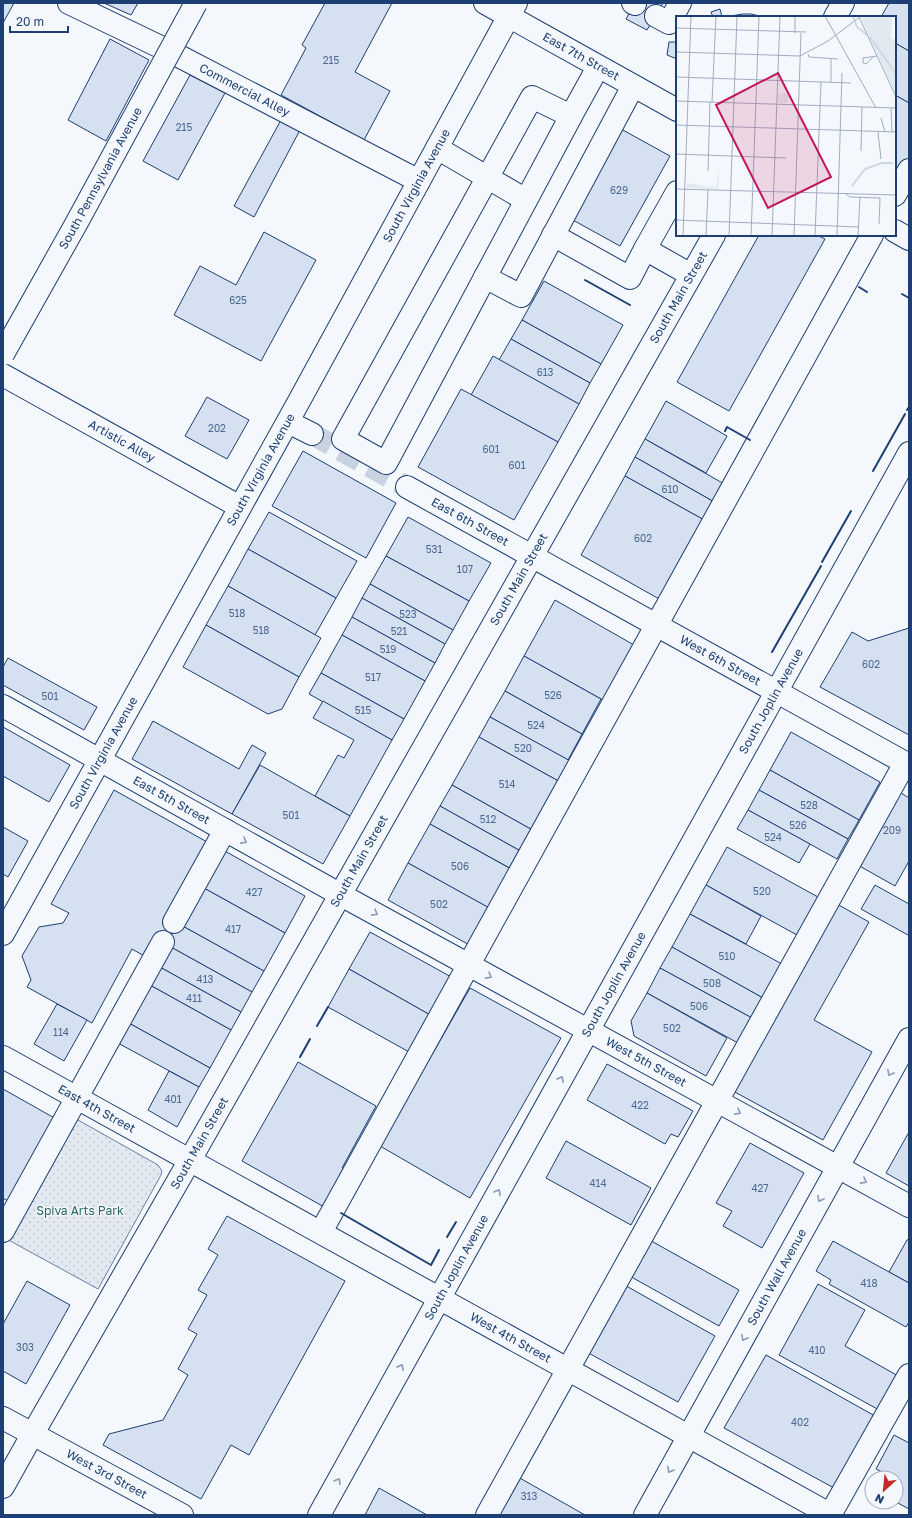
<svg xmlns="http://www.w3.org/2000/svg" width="912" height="1518" viewBox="0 0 912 1518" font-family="'Golos Text',sans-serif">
	<defs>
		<pattern id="park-dots" width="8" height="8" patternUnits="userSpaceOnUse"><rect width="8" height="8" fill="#e3e9f0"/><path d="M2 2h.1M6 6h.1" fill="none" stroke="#c2c9d1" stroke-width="1.8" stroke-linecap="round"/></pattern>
	</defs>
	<rect width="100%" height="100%" fill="#f4f7fb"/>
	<!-- park -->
	<path fill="url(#park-dots)" stroke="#687fa3" d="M71 1116 158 1165 162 1171 161 1175 98 1289 3 1237Z"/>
	<!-- building -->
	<g fill="#d5e0f0" stroke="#1d3f73">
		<path d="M3 3H14L3 23Z"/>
		<path d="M104 3H138L131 15Z"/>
		<path d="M325 3H392L355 72 390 91 364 140 281 95 306 48 302 45Z"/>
		<path d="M635 3H663L647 30 626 19Z"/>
		<path d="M889 3H909V51L895 43V17H881Z"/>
		<path d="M720 9 722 17H713L711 12Z"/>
		<path d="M743 14H751L764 17H724Z"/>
		<path d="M110 39 149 60 106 141 68 120Z"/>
		<path d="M677 40V59L667 55 669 42H675Z"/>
		<path d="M895 43 909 51V103L895 95Z"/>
		<path d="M190 75 225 93 178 180 143 161Z"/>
		<path d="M895 95 909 103V158L895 183Z"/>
		<path d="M281 120 300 130 254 217 234 206Z"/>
		<path d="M621 129 670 156 620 246 571 219Z"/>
		<path d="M264 232 316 260 261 361 174 315 200 266 236 285Z"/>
		<path d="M759 235H817L825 239 729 411 677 382Z"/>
		<path d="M544 281 623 325 601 364 522 320Z"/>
		<path d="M522 320 601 364 590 383 511 339Z"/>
		<path d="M511 339 590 383 579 404 499 360Z"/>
		<path d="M493 356 579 404 558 442 471 395Z"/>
		<path d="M461 389 558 442 514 520 418 467Z"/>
		<path d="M207 397 249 420 227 459 185 436Z"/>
		<path d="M666 401 727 436 706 473 645 439Z"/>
		<path d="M645 439 726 485 716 503 635 457Z"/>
		<path d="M303 451 396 503 366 558 272 506Z"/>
		<path d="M635 457 716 503 706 521 625 476Z"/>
		<path d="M625 476 706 521 661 600 581 555Z"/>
		<path d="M269 512 357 561 336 598 248 549Z"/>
		<path d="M408 517 491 563 469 601 386 556Z"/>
		<path d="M248 549 336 598 315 635 228 586Z"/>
		<path d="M386 556 469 601 453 630 370 584Z"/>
		<path d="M370 584 453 630 445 644 362 598Z"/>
		<path d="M228 586 321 638 299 677 206 625Z"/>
		<path d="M362 598 445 644 435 663 352 617Z"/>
		<path d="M555 600 641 649 610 704 524 656Z"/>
		<path d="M352 617 435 663 425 681 342 635Z"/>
		<path d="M206 625 299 677 282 709 268 714 183 667Z"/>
		<path d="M909 628V735L820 687 852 632 868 641Z"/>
		<path d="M342 635 425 681 404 719 321 673Z"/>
		<path d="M524 656 601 699 582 734 505 691Z"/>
		<path d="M8 658 97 707 84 730 3 685V667Z"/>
		<path d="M321 673 404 719 392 740 309 694Z"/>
		<path d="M505 691 582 734 568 760 490 717Z"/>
		<path d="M323 701 392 740 350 816 315 796 338 755 344 758 354 740 313 718Z"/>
		<path d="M490 717 574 763 562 783 479 737Z"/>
		<path d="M153 721 239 769 252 745 266 753 232 814 132 759Z"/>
		<path d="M3 727 70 765 49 802 3 776Z"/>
		<path d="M791 732 880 782 859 820 770 770Z"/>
		<path d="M479 737 562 783 536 832 452 785Z"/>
		<path d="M260 765 350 816 323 864 232 814Z"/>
		<path d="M770 770 859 820 848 839 759 790Z"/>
		<path d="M452 785 536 832 524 853 440 806Z"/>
		<path d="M114 790 209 843 181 925 264 971 252 992 169 946 146 957 132 949 92 1023 27 987 31 980 22 956 39 927 63 923 69 913 51 904Z"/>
		<path d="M759 790 848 839 837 859 748 810Z"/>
		<path d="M898 791 909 798V861L895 886 856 864Z"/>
		<path d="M440 806 524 853 515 871 430 824Z"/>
		<path d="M748 810 810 844 799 863 737 829Z"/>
		<path d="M430 824 511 869 489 908 408 863Z"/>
		<path d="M3 827 28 841 8 877 3 874Z"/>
		<path d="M727 847 818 897 797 935 706 885Z"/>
		<path d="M223 850 305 896 285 933 202 887Z"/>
		<path d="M408 863 493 910 473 947 388 900Z"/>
		<path d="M706 885 761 916 746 944 690 914Z"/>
		<path d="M875 885 909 904V933L908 935 861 909Z"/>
		<path d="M202 887 285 933 264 971 181 925Z"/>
		<path d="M837 904 869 922 814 1020 872 1052 823 1140 733 1091Z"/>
		<path d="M690 914 782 964 763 998 672 947Z"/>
		<path d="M370 932 453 978 432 1016 349 969Z"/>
		<path d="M169 946 252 992 241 1012 158 966Z"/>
		<path d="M672 947 763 998 752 1018 660 968Z"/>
		<path d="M158 966 241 1012 231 1030 148 984Z"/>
		<path d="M660 968 752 1018 738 1043 647 993Z"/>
		<path d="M349 969 432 1016 411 1053 328 1007Z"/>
		<path d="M148 984 231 1030 210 1068 127 1022Z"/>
		<path d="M470 988 561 1038 470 1198 380 1146Z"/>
		<path d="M647 993 727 1038 706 1076 634 1036 631 1021Z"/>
		<path d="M57 1004 87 1020 64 1061 34 1044Z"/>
		<path d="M127 1022 210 1068 199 1087 116 1042Z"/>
		<path d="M298 1062 376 1106 342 1168 347 1170 326 1208 242 1161Z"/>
		<path d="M607 1064 693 1111 678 1137 671 1134 665 1144 587 1100Z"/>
		<path d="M169 1071 199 1087 177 1127 148 1110Z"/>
		<path d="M3 1089 58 1120 11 1203 3 1198Z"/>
		<path d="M909 1132V1186L886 1173Z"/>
		<path d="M566 1141 651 1188 631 1225 546 1178Z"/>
		<path d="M750 1143 804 1173 762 1248 723 1226 732 1211 716 1203Z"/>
		<path d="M227 1216 345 1281 249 1455 231 1445 201 1499 103 1445 109 1434 163 1420 188 1375 178 1369 197 1334 188 1329 207 1295 198 1290 218 1255 208 1249Z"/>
		<path d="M646 1238 739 1290 719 1326 626 1274Z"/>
		<path d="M909 1239V1283L889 1272 907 1240Z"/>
		<path d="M833 1241 909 1283V1322L906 1327 829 1284 831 1280 816 1271Z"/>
		<path d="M27 1281 70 1305 26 1384 3 1371V1324Z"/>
		<path d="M621 1283 715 1336 678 1402 583 1350Z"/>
		<path d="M818 1284 865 1310 845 1346 900 1377 881 1411 779 1355Z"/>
		<path d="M766 1355 875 1416 834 1488 724 1428Z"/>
		<path d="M894 1435 909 1443V1509L896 1502V1478H884L886 1474 876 1469Z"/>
		<path d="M518 1477 585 1515H496Z"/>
		<path d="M379 1488 427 1515H365Z"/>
	</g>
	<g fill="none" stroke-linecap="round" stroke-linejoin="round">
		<!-- minor-tunnel -->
		<path stroke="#c9d2e0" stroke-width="22" stroke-dasharray="22 11" stroke-linecap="butt" d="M312 434 407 487"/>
		<!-- minor casing -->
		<g stroke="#1d3f73" stroke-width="24">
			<g id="minor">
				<path id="s1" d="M69 3 175 54 419 181"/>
				<path d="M633 3 635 4"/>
				<path d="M656 16 669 23 680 3"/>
				<path d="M532 97 571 116 386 463 343 439Z"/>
				<path d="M571 116 598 67"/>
				<path d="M437 148 526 200"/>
				<path d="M895 195 909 170"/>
				<path d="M553 235 630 278 645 249 691 275"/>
				<path d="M645 249 677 192"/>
				<path d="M485 277 521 296 633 86"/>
				<path id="s2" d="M3 375 240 507"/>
				<path d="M288 422 312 434"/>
				<path id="s3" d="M407 487 909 765"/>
				<path id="s4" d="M3 706 341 895 909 1206"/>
				<path d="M174 922 225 830"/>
				<path id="s5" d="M3 934 298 403 516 3"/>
				<path id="s6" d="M3 1057 831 1515"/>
				<path d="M3 1231 163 942"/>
				<path d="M321 1232 872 235"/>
				<path id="s7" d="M3 1418 182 1515"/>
				<path id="s8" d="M319 1515 909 453"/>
				<path d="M487 1515 905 763"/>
				<path id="s9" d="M645 1515 909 1039"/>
				<path d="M830 1515 909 1375"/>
			</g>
		</g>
		<!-- major casing -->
		<g stroke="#1d3f73" stroke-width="24">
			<g id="major">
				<path id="s10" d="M485 3 677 110"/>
				<path d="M835 17 843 3"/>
				<path d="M895 231 909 239"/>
				<path id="s11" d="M3 1487 32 1435 190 1160 714 235"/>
			</g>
		</g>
		<!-- minor -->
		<use href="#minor" stroke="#f4f7fb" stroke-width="22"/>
		<!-- major -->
		<use href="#major" stroke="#f4f7fb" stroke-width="22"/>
		<!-- minor-bridge casing -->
		<g stroke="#1d3f73" stroke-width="24" stroke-linecap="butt">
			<g id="minor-bridge">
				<path id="s12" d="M3 354 76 224 196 3"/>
			</g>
		</g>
		<!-- minor-bridge -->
		<use href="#minor-bridge" stroke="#f4f7fb" stroke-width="22"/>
		<!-- wall -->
		<g stroke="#1d3f73" stroke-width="2">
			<path d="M585 280 630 305"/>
			<path d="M859 287 867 292"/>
			<path d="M902 294 909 298"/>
			<path d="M907 410 909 407"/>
			<path d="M725 431 727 427 750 440"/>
			<path d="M873 471 905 414"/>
			<path d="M822 562 851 511"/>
			<path d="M772 652 821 566"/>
			<path d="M317 1026 328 1007"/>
			<path d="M300 1057 310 1039"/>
			<path d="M341 1213 431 1265 439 1250"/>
			<path d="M447 1237 456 1222"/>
		</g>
	</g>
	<!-- one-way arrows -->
	<defs><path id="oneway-chevron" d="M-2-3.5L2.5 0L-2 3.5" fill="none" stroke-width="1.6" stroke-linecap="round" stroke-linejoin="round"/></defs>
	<g stroke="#889bb7">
		<use href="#oneway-chevron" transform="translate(244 841) rotate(29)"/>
		<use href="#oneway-chevron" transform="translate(375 913) rotate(29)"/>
		<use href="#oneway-chevron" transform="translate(489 976) rotate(29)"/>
		<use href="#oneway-chevron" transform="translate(890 1073) rotate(119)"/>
		<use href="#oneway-chevron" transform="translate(561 1079) rotate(-61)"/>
		<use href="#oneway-chevron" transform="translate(738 1112) rotate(29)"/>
		<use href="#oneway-chevron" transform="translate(864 1181) rotate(29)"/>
		<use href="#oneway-chevron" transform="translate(498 1192) rotate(-61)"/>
		<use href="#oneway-chevron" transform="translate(820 1199) rotate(119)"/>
		<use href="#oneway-chevron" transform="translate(744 1338) rotate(119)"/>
		<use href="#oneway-chevron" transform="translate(401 1367) rotate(-61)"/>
		<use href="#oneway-chevron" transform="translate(670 1470) rotate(119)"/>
		<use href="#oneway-chevron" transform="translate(338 1481) rotate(-61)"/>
	</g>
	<g text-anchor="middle" stroke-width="3" stroke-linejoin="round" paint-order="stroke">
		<!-- number labels -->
		<g font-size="10" fill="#4b6792">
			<text x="331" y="64">215</text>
			<text x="184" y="131">215</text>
			<text x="619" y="194">629</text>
			<text x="238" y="304">625</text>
			<text x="545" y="376">613</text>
			<text x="217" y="432">202</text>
			<text x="491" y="453">601</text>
			<text x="517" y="469">601</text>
			<text x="670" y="493">610</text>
			<text x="643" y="542">602</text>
			<text x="434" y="553">531</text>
			<text x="465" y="573">107</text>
			<text x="237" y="617">518</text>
			<text x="408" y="618">523</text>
			<text x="261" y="634">518</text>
			<text x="399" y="635">521</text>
			<text x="388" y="653">519</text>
			<text x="871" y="668">602</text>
			<text x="373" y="681">517</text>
			<text x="553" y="699">526</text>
			<text x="50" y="700">501</text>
			<text x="363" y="714">515</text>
			<text x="536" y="729">524</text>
			<text x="523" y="752">520</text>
			<text x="507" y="788">514</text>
			<text x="809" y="809">528</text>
			<text x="291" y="819">501</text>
			<text x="488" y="823">512</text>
			<text x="798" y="829">526</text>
			<text x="892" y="834">209</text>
			<text x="773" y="841">524</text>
			<text x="460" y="870">506</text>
			<text x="762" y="895">520</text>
			<text x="254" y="896">427</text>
			<text x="439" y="908">502</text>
			<text x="233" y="933">417</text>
			<text x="727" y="960">510</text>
			<text x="205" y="983">413</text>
			<text x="712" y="987">508</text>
			<text x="194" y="1002">411</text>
			<text x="699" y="1010">506</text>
			<text x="672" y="1032">502</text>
			<text x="61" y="1036">114</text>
			<text x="173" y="1103">401</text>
			<text x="640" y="1109">422</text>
			<text x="598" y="1187">414</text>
			<text x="760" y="1192">427</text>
			<text x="869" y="1287">418</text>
			<text x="25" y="1351">303</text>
			<text x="817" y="1354">410</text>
			<text x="800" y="1426">402</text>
			<text x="529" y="1500">313</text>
		</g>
		<!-- street labels -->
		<g font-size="12" fill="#1d3f73" stroke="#f4f7fb">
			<text dy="4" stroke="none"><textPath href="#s10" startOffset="110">East 7th Street</textPath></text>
			<text dy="4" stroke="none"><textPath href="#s1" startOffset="196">Commercial Alley</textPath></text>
			<text dy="4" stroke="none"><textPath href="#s12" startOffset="201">South Pennsylvania Avenue</textPath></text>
			<text dy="4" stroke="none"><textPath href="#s5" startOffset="855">South Virginia Avenue</textPath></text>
			<text dy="4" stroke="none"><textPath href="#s11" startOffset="1368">South Main Street</textPath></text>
			<text dy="4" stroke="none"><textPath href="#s2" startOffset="136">Artistic Alley</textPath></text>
			<text dy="4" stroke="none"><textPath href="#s5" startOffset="531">South Virginia Avenue</textPath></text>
			<text dy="4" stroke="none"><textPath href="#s3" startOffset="72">East 6th Street</textPath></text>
			<text dy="4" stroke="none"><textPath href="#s11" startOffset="1044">South Main Street</textPath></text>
			<text dy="4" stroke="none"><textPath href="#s3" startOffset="358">West 6th Street</textPath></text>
			<text dy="4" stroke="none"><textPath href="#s8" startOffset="931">South Joplin Avenue</textPath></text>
			<text dy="4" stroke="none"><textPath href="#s5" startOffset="207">South Virginia Avenue</textPath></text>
			<text dy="4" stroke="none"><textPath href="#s4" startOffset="193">East 5th Street</textPath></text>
			<text dy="4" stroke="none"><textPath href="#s11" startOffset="720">South Main Street</textPath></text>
			<text dy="4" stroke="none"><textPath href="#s8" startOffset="607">South Joplin Avenue</textPath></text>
			<text dy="4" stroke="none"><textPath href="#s4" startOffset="735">West 5th Street</textPath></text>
			<text dy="4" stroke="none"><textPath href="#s6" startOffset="107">East 4th Street</textPath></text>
			<text dy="4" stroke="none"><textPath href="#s11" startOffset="396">South Main Street</textPath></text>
			<text dy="4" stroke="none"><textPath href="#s8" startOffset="283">South Joplin Avenue</textPath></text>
			<text dy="4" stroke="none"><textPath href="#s9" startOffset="272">South Wall Avenue</textPath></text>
			<text dy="4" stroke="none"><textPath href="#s6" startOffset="580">West 4th Street</textPath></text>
			<text dy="4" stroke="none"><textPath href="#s7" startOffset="118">West 3rd Street</textPath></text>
		</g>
		<!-- park labels -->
		<g font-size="12" fill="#2c6c60" stroke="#f4f7fb">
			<text x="80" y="1215">Spiva Arts Park</text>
		</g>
	</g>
	<!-- overview -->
	<g transform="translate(676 16)">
		<rect width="220" height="220" fill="#f4f7fb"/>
		<path d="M43 153 42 173 11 172V167L40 172Z" fill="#e3e9f0"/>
		<path d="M184 0 216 1 215 23H220V79ZM101.5 82a5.5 5.5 0 1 1 11 0a5.5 5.5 0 1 1-11 0Z" fill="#e3e9f0"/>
		<path fill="none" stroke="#cfd7e4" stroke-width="2" d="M177 0 181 11 191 19M194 21 220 58M176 170 189 153 206 147H217M220 189V217"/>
		<path fill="none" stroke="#9eadc5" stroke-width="1" d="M119 0V17M149 0 200 92M183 1 220 81M0 12 130 16M0 36 124 40 152 25 185 0M132 38 133 41 162 43M197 41 190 48 187 47V42L201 40M0 61 175 67M155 66V43M0 85 220 92M36 86 40 0M215 92 216 116M205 102 209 116M0 109 220 116M202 116 205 143M185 135 186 91M0 138 110 142M32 155 34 86M0 173 220 179M170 178 174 181 204 182 203 208M0 204 183 211M7 220 15 0M30 220 32 174M53 220 61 0M75 220 83 0M96 220 104 0M118 220 125 17M139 220 145 66M161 220 166 57M182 220 184 181"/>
		<path fill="#c2185b" fill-opacity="0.15" stroke="#c2185b" stroke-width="2" d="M102 57 155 161 92 192 40 89Z"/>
		<rect width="220" height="220" fill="none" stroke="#1d3f73" stroke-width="2"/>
	</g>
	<!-- border -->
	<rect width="912" height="1518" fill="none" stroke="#1d3f73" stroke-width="8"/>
	<!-- north arrow -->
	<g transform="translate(884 1490) rotate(207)"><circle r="19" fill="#f4f7fb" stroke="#9eadc5"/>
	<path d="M0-3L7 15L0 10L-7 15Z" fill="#c62828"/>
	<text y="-6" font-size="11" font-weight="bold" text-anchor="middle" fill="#1d3f73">N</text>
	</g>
	<!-- scale -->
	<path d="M10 26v6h58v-6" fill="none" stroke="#1d3f73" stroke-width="2"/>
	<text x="16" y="26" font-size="12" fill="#1d3f73" stroke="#f4f7fb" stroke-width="3" paint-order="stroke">20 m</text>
</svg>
